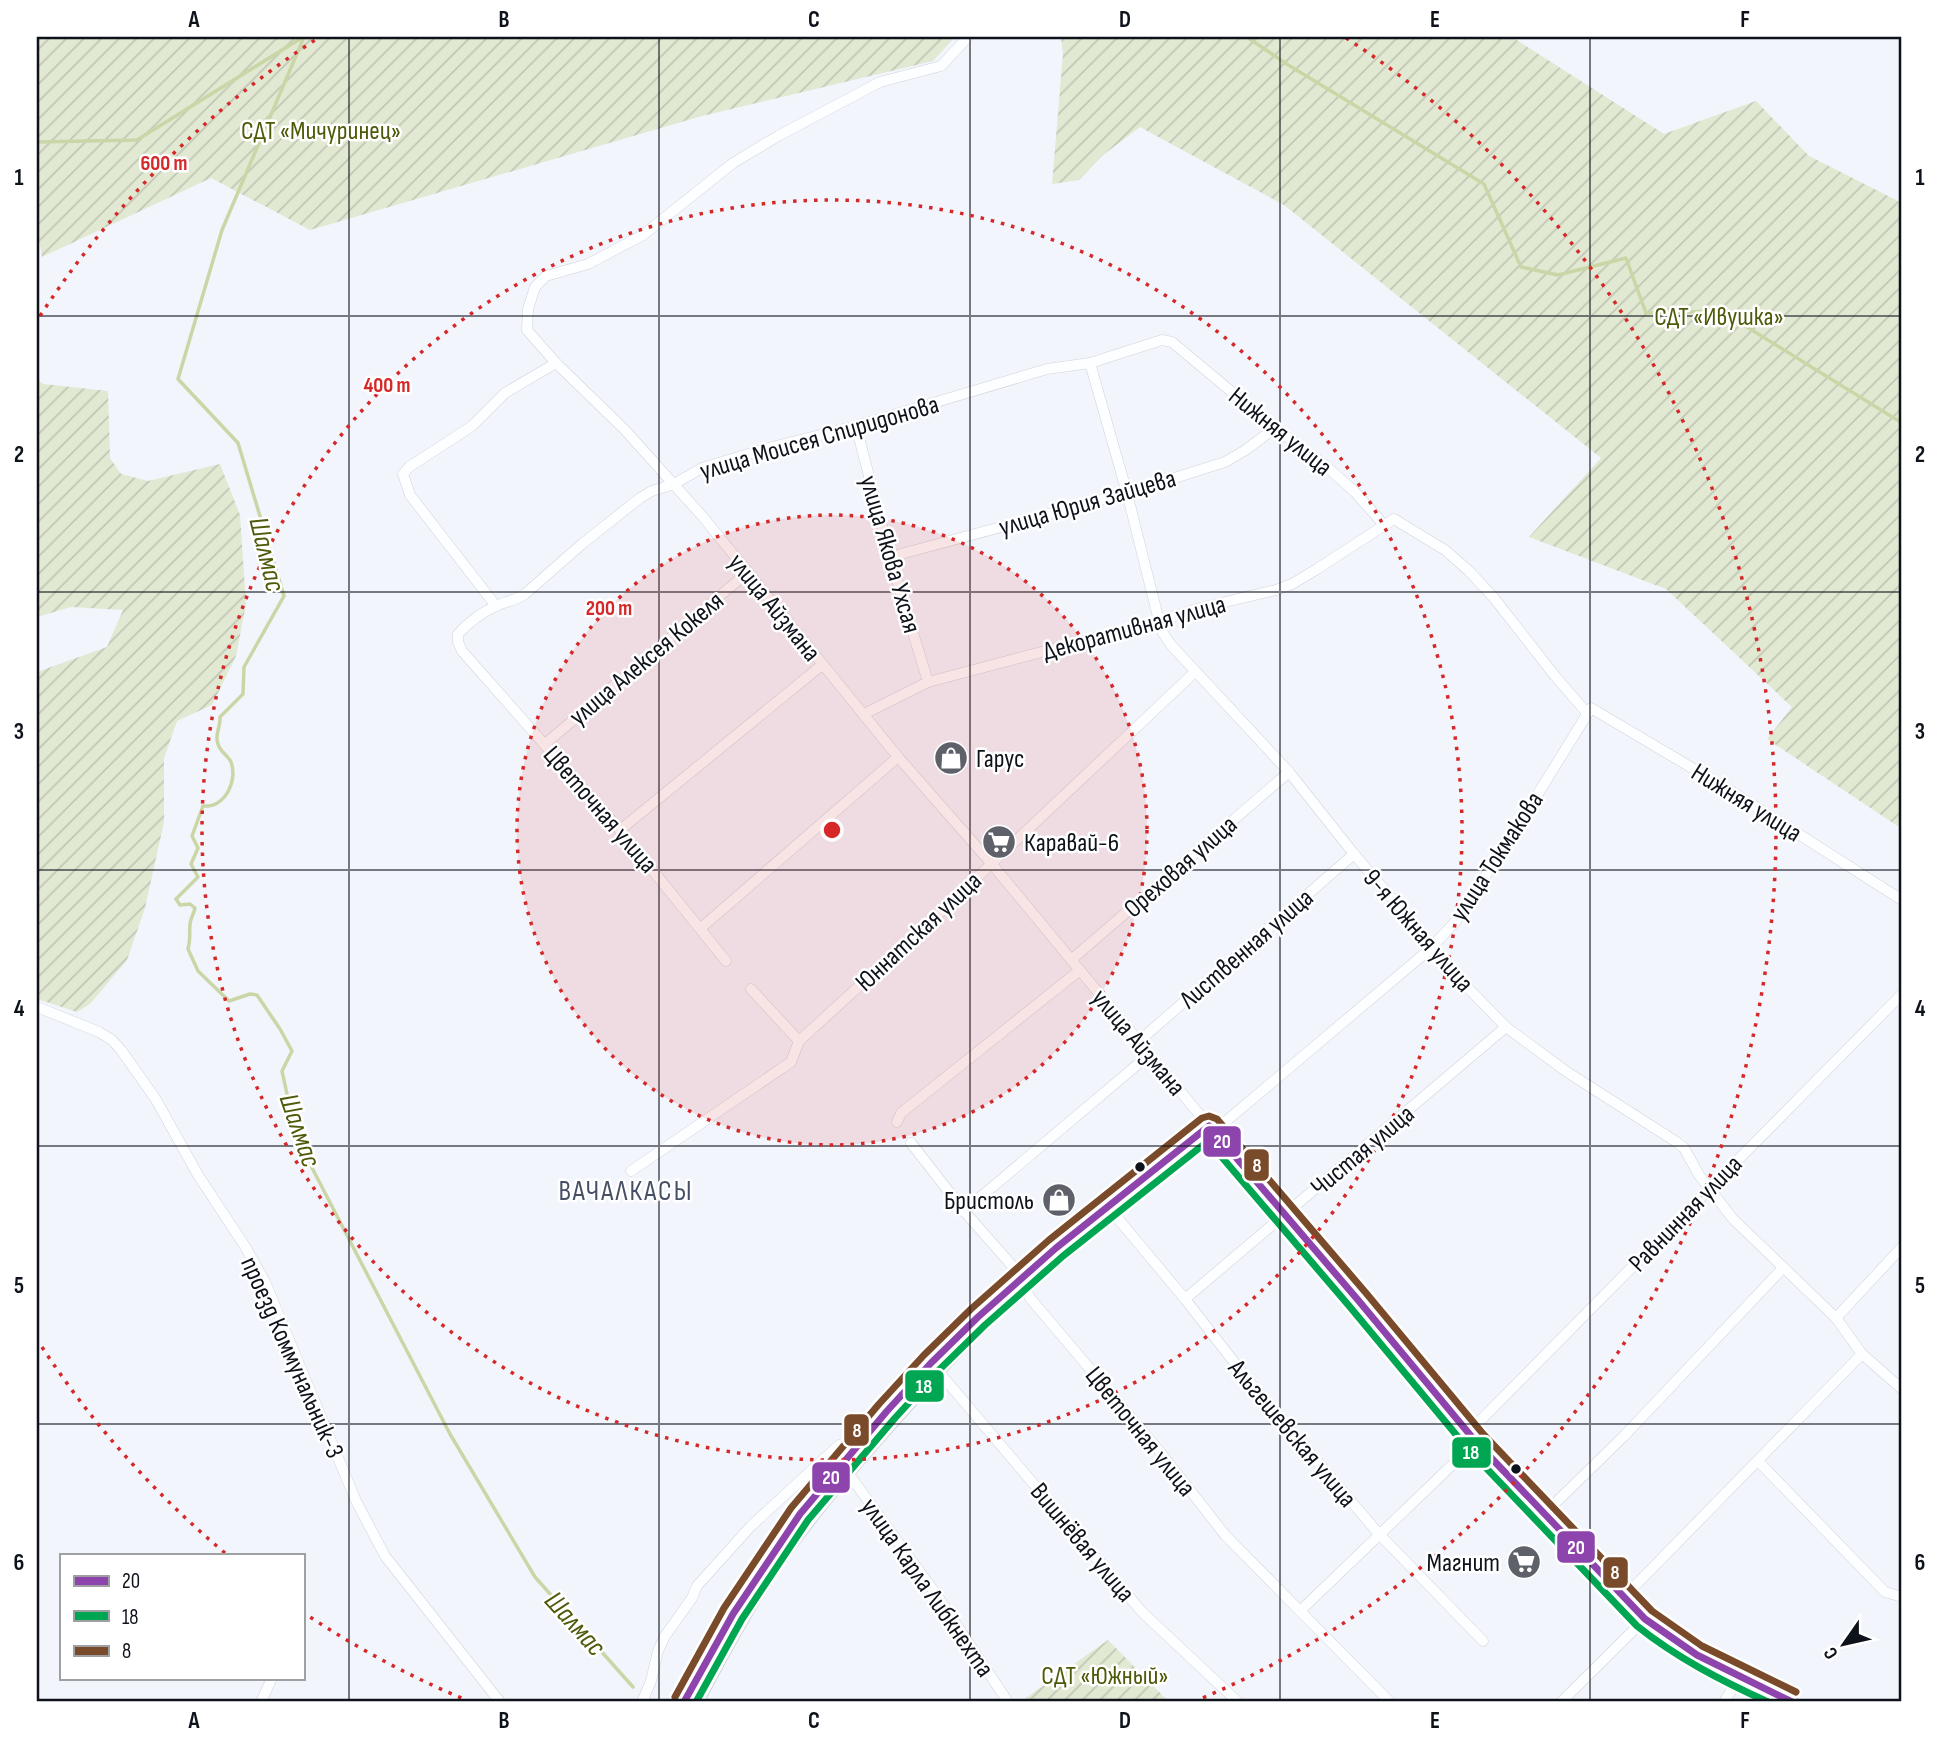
<svg xmlns="http://www.w3.org/2000/svg" width="1939" height="1739" viewBox="0 0 1939 1739" font-family="'Sofia Sans Condensed',sans-serif">
	<defs>
		<pattern id="garden-furrows" width="10" height="10" patternUnits="userSpaceOnUse" patternTransform="scale(1.75)"><rect width="10" height="10" fill="#e2e9d2"/><path d="M-1 1l2-2M0 10L10 0M9 11l2-2" fill="none" stroke="#c1c7b4"/></pattern>
	</defs>
	<rect width="100%" height="100%" fill="#f2f5fc"/>
	<!-- garden -->
	<g fill="url(#garden-furrows)">
		<path d="M37 37H955L933 61 702 116 310 230 211 178 42 257 37 228Z"/>
		<path d="M1061 37H1512L1664 134 1756 101 1809 156 1902 203V829L1767 739 1792 707 1666 589 1529 537 1601 458 1284 205 1140 127 1103 155 1079 180 1052 184 1063 54Z"/>
		<path d="M37 380 44 384 108 391 110 458 121 474 148 481 220 464 240 515 246 604 236 656 212 705 177 721 164 758V822L145 908 127 960 90 1004 77 1012 37 999V672L107 647 123 610 71 607 37 617Z"/>
		<path d="M1108 1640 1169 1702H1020Z"/>
	</g>
	<g fill="none" stroke-linecap="round" stroke-linejoin="round">
		<!-- stream -->
		<g stroke="#cbd6a7" stroke-width="3.5">
			<path d="M304 37 222 230 178 379 238 443 284 596 244 667 243 694 220 717C221 727 214 735 218 744 220 752 228 755 231 762 238 781 225 808 203 806L192 836 198 848 191 864 198 877 176 899 180 905 190 904 195 908C194 914 190 919 190 925 189 935 191 938 188 949L198 971 229 1001 250 994 257 995 280 1029 292 1051 282 1071 287 1094 310 1164 450 1434 535 1577 633 1687"/>
			<path d="M1247 37 1285 63 1484 184 1521 267 1558 275 1626 258 1646 313 1721 311 1902 423"/>
			<path d="M37 142 137 140 303 37"/>
		</g>
		<!-- minor casing -->
		<g stroke="#cfd3da" stroke-width="11">
			<g id="minor">
				<path d="M968 37 941 66 880 82 778 136 733 163 643 235 588 264 546 276 535 287 528 309 527 330 556 363 625 430 703 517 898 757 991 863 1209 1126 1222 1123"/>
				<path d="M1090 363 1127 493 1159 621 1163 633 1171 645 1289 772 1354 854 1405 914 1430 949 1506 1027 1567 1072 1675 1141 1684 1148 1699 1175 1733 1219 1836 1318 1862 1354 1902 1389"/>
				<path d="M856 426 890 557 928 682"/>
				<path d="M890 557 1127 493 1225 462 1244 451 1275 428"/>
				<path d="M496 606 410 495 403 474 409 467 472 426 505 393 556 363"/>
				<path d="M864 714 928 682 1159 621 1200 608 1276 590 1292 584 1317 569 1394 519 1445 550 1469 571 1494 598 1555 676 1587 713"/>
				<path d="M545 744 748 572"/>
				<path d="M620 830 822 665"/>
				<path d="M701 928 898 757"/>
				<path d="M1071 960 1289 772"/>
				<path d="M726 961 620 830 462 651 458 642V634C468 623 481 613 494 607 505 601 513 602 525 594L582 544 640 498 652 491 674 484 702 468 768 448 856 426 1047 369 1090 363 1162 340 1172 342 1275 428 1327 467 1355 492 1384 525"/>
				<path d="M751 989 799 1041"/>
				<path d="M37 1007 99 1032 112 1040 121 1050 155 1098 198 1175 246 1248 265 1282 356 1501 385 1556 500 1702"/>
				<path d="M1139 1041 1354 854"/>
				<path d="M897 1122 901 1113 1080 970"/>
				<path d="M1218 1128 1430 949 1456 921 1523 818 1591 708 1731 791 1902 900"/>
				<path d="M911 1143 964 1211 1015 1269 1020 1279"/>
				<path d="M631 1171 791 1062 799 1041 935 917 1195 672"/>
				<path d="M964 1211 1150 1054"/>
				<path d="M1114 1214 1185 1299 1248 1380 1379 1534 1483 1641"/>
				<path d="M1025 1288 1030 1298 1161 1453 1225 1535 1390 1702"/>
				<path d="M1185 1299 1506 1027"/>
				<path d="M1836 1318 1902 1247"/>
				<path d="M938 1371 1142 1612 1238 1702"/>
				<path d="M1468 1433 1902 994"/>
				<path d="M1758 1461 1885 1592 1902 1597"/>
				<path d="M848 1473 936 1594 1008 1702"/>
				<path d="M1544 1514 1624 1436 1783 1268"/>
				<path d="M1624 1597 1862 1354"/>
				<path d="M1300 1611 1476 1442"/>
				<path d="M261 1702 272 1678"/>
				<path d="M642 1702 651 1681 658 1651 665 1636 692 1598 697 1586 751 1526 839 1445"/>
				<path d="M1561 1702 1645 1619"/>
				<path d="M1724 1702 1740 1677"/>
			</g>
		</g>
		<!-- tertiary casing -->
		<g stroke="#cfd3da" stroke-width="14">
			<g id="tertiary">
				<path d="M684 1702 733 1614 800 1514 887 1411 931 1363 978 1317 1056 1248 1209 1126 1358 1300 1476 1442 1645 1619C1688 1655 1741 1678 1792 1702"/>
				<path d="M697 1702C722 1655 747 1608 777 1564 812 1513 853 1466 894 1420 920 1391 946 1361 974 1334 1049 1262 1133 1199 1214 1133"/>
			</g>
		</g>
		<!-- minor -->
		<use href="#minor" stroke="#fdfeff" stroke-width="10"/>
		<!-- tertiary -->
		<use href="#tertiary" stroke="#fdfeff" stroke-width="12"/>
		<!-- bus-1 casing -->
		<g stroke="#fff" stroke-width="12">
			<path id="bus-1" d="M684 1702 733 1614 800 1514 887 1411 931 1363 978 1317 1056 1248 1209 1126 1358 1300 1476 1442 1645 1619 1697 1655 1792 1702"/>
		</g>
		<!-- bus-2 casing -->
		<g stroke="#fff" stroke-width="12">
			<path id="bus-2" d="M696 1702 742 1619 808 1520 895 1418 939 1370 985 1325 1063 1256 1208 1141 1350 1307 1468 1449 1637 1626C1677 1658 1722 1681 1768 1702"/>
		</g>
		<!-- bus-3 casing -->
		<g stroke="#fff" stroke-width="12">
			<path id="bus-3" d="M675 1697 724 1608 791 1508 879 1404 924 1355 971 1309 1049 1240 1202 1118 1209 1116 1217 1119 1366 1293 1484 1435 1652 1611 1702 1646 1796 1692"/>
		</g>
		<!-- bus-1 -->
		<use href="#bus-1" stroke="#8e44ad" stroke-width="7"/>
		<!-- bus-2 -->
		<use href="#bus-2" stroke="#00a651" stroke-width="7"/>
		<!-- bus-3 -->
		<use href="#bus-3" stroke="#7a4b2a" stroke-width="7"/>
	</g>
	<!-- grid -->
	<path fill="none" stroke="#0e121b" stroke-width="2" stroke-opacity="0.55" d="M349 37V1702M659 37V1702M970 37V1702M1280 37V1702M1590 37V1702M37 316H1902M37 592H1902M37 870H1902M37 1146H1902M37 1424H1902"/>
	<!-- distance rings -->
	<circle cx="832" cy="830" r="315" fill="#d62828" fill-opacity=".12"/>
	<g fill="none" stroke="#d62828" stroke-width="3.5" stroke-dasharray="3.5 7">
		<circle cx="832" cy="830" r="315"/>
		<circle cx="832" cy="830" r="630"/>
		<path d="M471 1702A944 944 0 0 1 304 1613M225 1553A944 944 0 0 1 40 1344M40 316A944 944 0 0 1 318 38M1346 38A944 944 0 0 1 1193 1702"/>
	</g>
	<!-- icons -->
	<defs>
		<g id="shop-disc" transform="scale(1.75)"><circle r="9.5" fill="#5e616a" stroke="#fff"/><path d="M-5-2.5h2.3a2.7 3.5 0 0 1 5.4 0H5L5.5 6h-11ZM-1.5-2.5h3a1.5 2.3 0 0 0-3 0Z" fill="#fff"/></g>
		<g id="supermarket-disc" transform="scale(1.75)"><circle r="9.5" fill="#5e616a" stroke="#fff"/><path d="M-6-5.5h2.5l.6 2H6L4.5 2H-2.5L-4.4-4H-6ZM-1.5 3.2a1.3 1.3 0 1 0 .1 0ZM3 3.2a1.3 1.3 0 1 0 .1 0Z" fill="#fff"/></g>
	</defs>
	<g fill-rule="evenodd">
		<use href="#shop-disc" x="951" y="758"/>
		<use href="#supermarket-disc" x="999" y="842"/>
		<use href="#shop-disc" x="1059" y="1200"/>
		<use href="#supermarket-disc" x="1524" y="1562"/>
	</g>
	<!-- markers -->
	<g fill="#0e121b" stroke="#fff" stroke-width="2.5">
		<circle cx="1140" cy="1167" r="6"/>
		<circle cx="1516" cy="1469" r="6"/>
	</g>
	<g text-anchor="middle" stroke-width="5" stroke-linejoin="round" paint-order="stroke">
		<!-- park labels -->
		<g font-size="26" fill="#4e5909" stroke="#fff">
			<text x="321" y="139">СДТ «Мичуринец»</text>
			<text x="1719" y="325">СДТ «Ивушка»</text>
			<text x="1105" y="1684">СДТ «Южный»</text>
		</g>
		<!-- street labels -->
		<g font-size="26" fill="#0e121b" stroke="#fff">
			<text transform="translate(1281 431) rotate(39)" y="9">Нижняя улица</text>
			<text transform="translate(819 437) rotate(-16)" y="9">улица Моисея Спиридонова</text>
			<text transform="translate(1087 502) rotate(-16)" y="9">улица Юрия Зайцева</text>
			<text transform="translate(891 554) rotate(74)" y="9">улица Якова Ухсая</text>
			<text transform="translate(775 607) rotate(51)" y="9">улица Айзмана</text>
			<text transform="translate(1134 627) rotate(-15)" y="9">Декоративная улица</text>
			<text transform="translate(646 658) rotate(-40)" y="9">улица Алексея Кокеля</text>
			<text transform="translate(1747 802) rotate(32)" y="9">Нижняя улица</text>
			<text transform="translate(601 809) rotate(49)" y="9">Цветочная улица</text>
			<text transform="translate(1496 856) rotate(-57)" y="9">улица Токмакова</text>
			<text transform="translate(1180 866) rotate(-41)" y="9">Ореховая улица</text>
			<text transform="translate(1419 930) rotate(49)" y="9">9-я Южная улица</text>
			<text transform="translate(918 931) rotate(-43)" y="9">Юннатская улица</text>
			<text transform="translate(1246 948) rotate(-41)" y="9">Лиственная улица</text>
			<text transform="translate(1139 1042) rotate(50)" y="9">улица Айзмана</text>
			<text transform="translate(1362 1150) rotate(-40)" y="9">Чистая улица</text>
			<text transform="translate(1685 1213) rotate(-46)" y="9">Равнинная улица</text>
			<text transform="translate(293 1357) rotate(66)" y="9">проезд Коммунальник-3</text>
			<text transform="translate(1141 1431) rotate(51)" y="9">Цветочная улица</text>
			<text transform="translate(1293 1433) rotate(50)" y="9">Альгешевская улица</text>
			<text transform="translate(1083 1542) rotate(50)" y="9">Вишнёвая улица</text>
			<text transform="translate(928 1587) rotate(55)" y="9">улица Карла Либкнехта</text>
		</g>
		<!-- poi labels -->
		<g font-size="26" fill="#0e121b" stroke="#fff" text-anchor="start">
			<text x="976" y="767">Гарус</text>
			<text x="1024" y="851">Каравай-6</text>
			<text x="1034" y="1209" text-anchor="end">Бристоль</text>
			<text x="1500" y="1571" text-anchor="end">Магнит</text>
		</g>
		<!-- water labels -->
		<g font-size="28" font-style="italic" fill="#4f5a0b" stroke="#fff">
			<text transform="translate(268 554) rotate(76)" y="10">Шалмас</text>
			<text transform="translate(301 1130) rotate(71)" y="10">Шалмас</text>
			<text transform="translate(576 1623) rotate(48)" y="10">Шалмас</text>
		</g>
		<!-- neighbourhood labels -->
		<g font-size="28" letter-spacing="2" fill="#465065" stroke="#fff">
			<text x="626" y="1200">ВАЧАЛКАСЫ</text>
		</g>
	</g>
	<circle cx="832" cy="830" r="10" fill="#d62828" stroke="#fff" stroke-width="3.5"/>
	<g font-size="21" text-anchor="middle" font-weight="bold" fill="#d62828" stroke="#fff" stroke-width="5" stroke-linejoin="round" paint-order="stroke">
		<text x="164" y="170">600 m</text>
		<text x="387" y="392">400 m</text>
		<text x="609" y="615">200 m</text>
	</g>
	<g stroke="#fff" stroke-width="2.5">
		<rect x="1202" y="1125" width="40" height="33" rx="7" fill="#8e44ad"/>
		<rect x="1243" y="1148" width="27" height="34" rx="7" fill="#7a4b2a"/>
		<rect x="904" y="1369" width="41" height="34" rx="7" fill="#00a651"/>
		<rect x="843" y="1413" width="27" height="34" rx="7" fill="#7a4b2a"/>
		<rect x="1451" y="1436" width="41" height="33" rx="7" fill="#00a651"/>
		<rect x="811" y="1461" width="40" height="33" rx="7" fill="#8e44ad"/>
		<rect x="1556" y="1530" width="40" height="34" rx="7" fill="#8e44ad"/>
		<rect x="1602" y="1556" width="27" height="33" rx="7" fill="#7a4b2a"/>
	</g>
	<g font-size="19" text-anchor="middle" font-weight="bold" fill="#fff">
		<text x="1222" y="1148">20</text>
		<text x="1257" y="1172">8</text>
		<text x="924" y="1393">18</text>
		<text x="857" y="1437">8</text>
		<text x="1471" y="1459">18</text>
		<text x="831" y="1484">20</text>
		<text x="1576" y="1554">20</text>
		<text x="1615" y="1579">8</text>
	</g>
	<!-- border -->
	<rect width="1939" height="1739" fill="none" stroke="#ffffff" stroke-width="77"/>
	<!-- legend -->
	<rect x="60" y="1554" width="245" height="126" fill="#ffffff" stroke="#9fa0a4" stroke-width="2"/>
	<rect x="74" y="1576" width="35" height="10" fill="#8e44ad" stroke="#9fa0a4" stroke-width="2"/>
	<text x="122" y="1588" font-size="21" fill="#0e121b">20</text>
	<rect x="74" y="1611" width="35" height="10" fill="#00a651" stroke="#9fa0a4" stroke-width="2"/>
	<text x="122" y="1624" font-size="21" fill="#0e121b">18</text>
	<rect x="74" y="1646" width="35" height="10" fill="#7a4b2a" stroke="#9fa0a4" stroke-width="2"/>
	<text x="122" y="1658" font-size="21" fill="#0e121b">8</text>
	<!-- north arrow -->
	<g transform="translate(1844 1644) rotate(236)" stroke="#ffffff" stroke-width="5" paint-order="stroke">
	<path d="M0-5L12 26L0 18L-12 26Z" fill="#0e121b"/>
	<text y="-10" font-size="19" font-weight="bold" text-anchor="middle" fill="#0e121b">С</text>
	</g>
	<rect x="38" y="38" width="1862" height="1662" fill="none" stroke="#0e121b" stroke-width="2.5"/>
	<g font-size="23" text-anchor="middle" font-weight="bold" fill="#0e121b">
		<text x="194" y="27">A</text>
		<text x="504" y="27">B</text>
		<text x="814" y="27">C</text>
		<text x="1125" y="27">D</text>
		<text x="1435" y="27">E</text>
		<text x="1745" y="27">F</text>
		<text x="19" y="185">1</text>
		<text x="1920" y="185">1</text>
		<text x="19" y="462">2</text>
		<text x="1920" y="462">2</text>
		<text x="19" y="739">3</text>
		<text x="1920" y="739">3</text>
		<text x="19" y="1016">4</text>
		<text x="1920" y="1016">4</text>
		<text x="19" y="1293">5</text>
		<text x="1920" y="1293">5</text>
		<text x="19" y="1570">6</text>
		<text x="1920" y="1570">6</text>
		<text x="194" y="1728">A</text>
		<text x="504" y="1728">B</text>
		<text x="814" y="1728">C</text>
		<text x="1125" y="1728">D</text>
		<text x="1435" y="1728">E</text>
		<text x="1745" y="1728">F</text>
	</g>
</svg>
